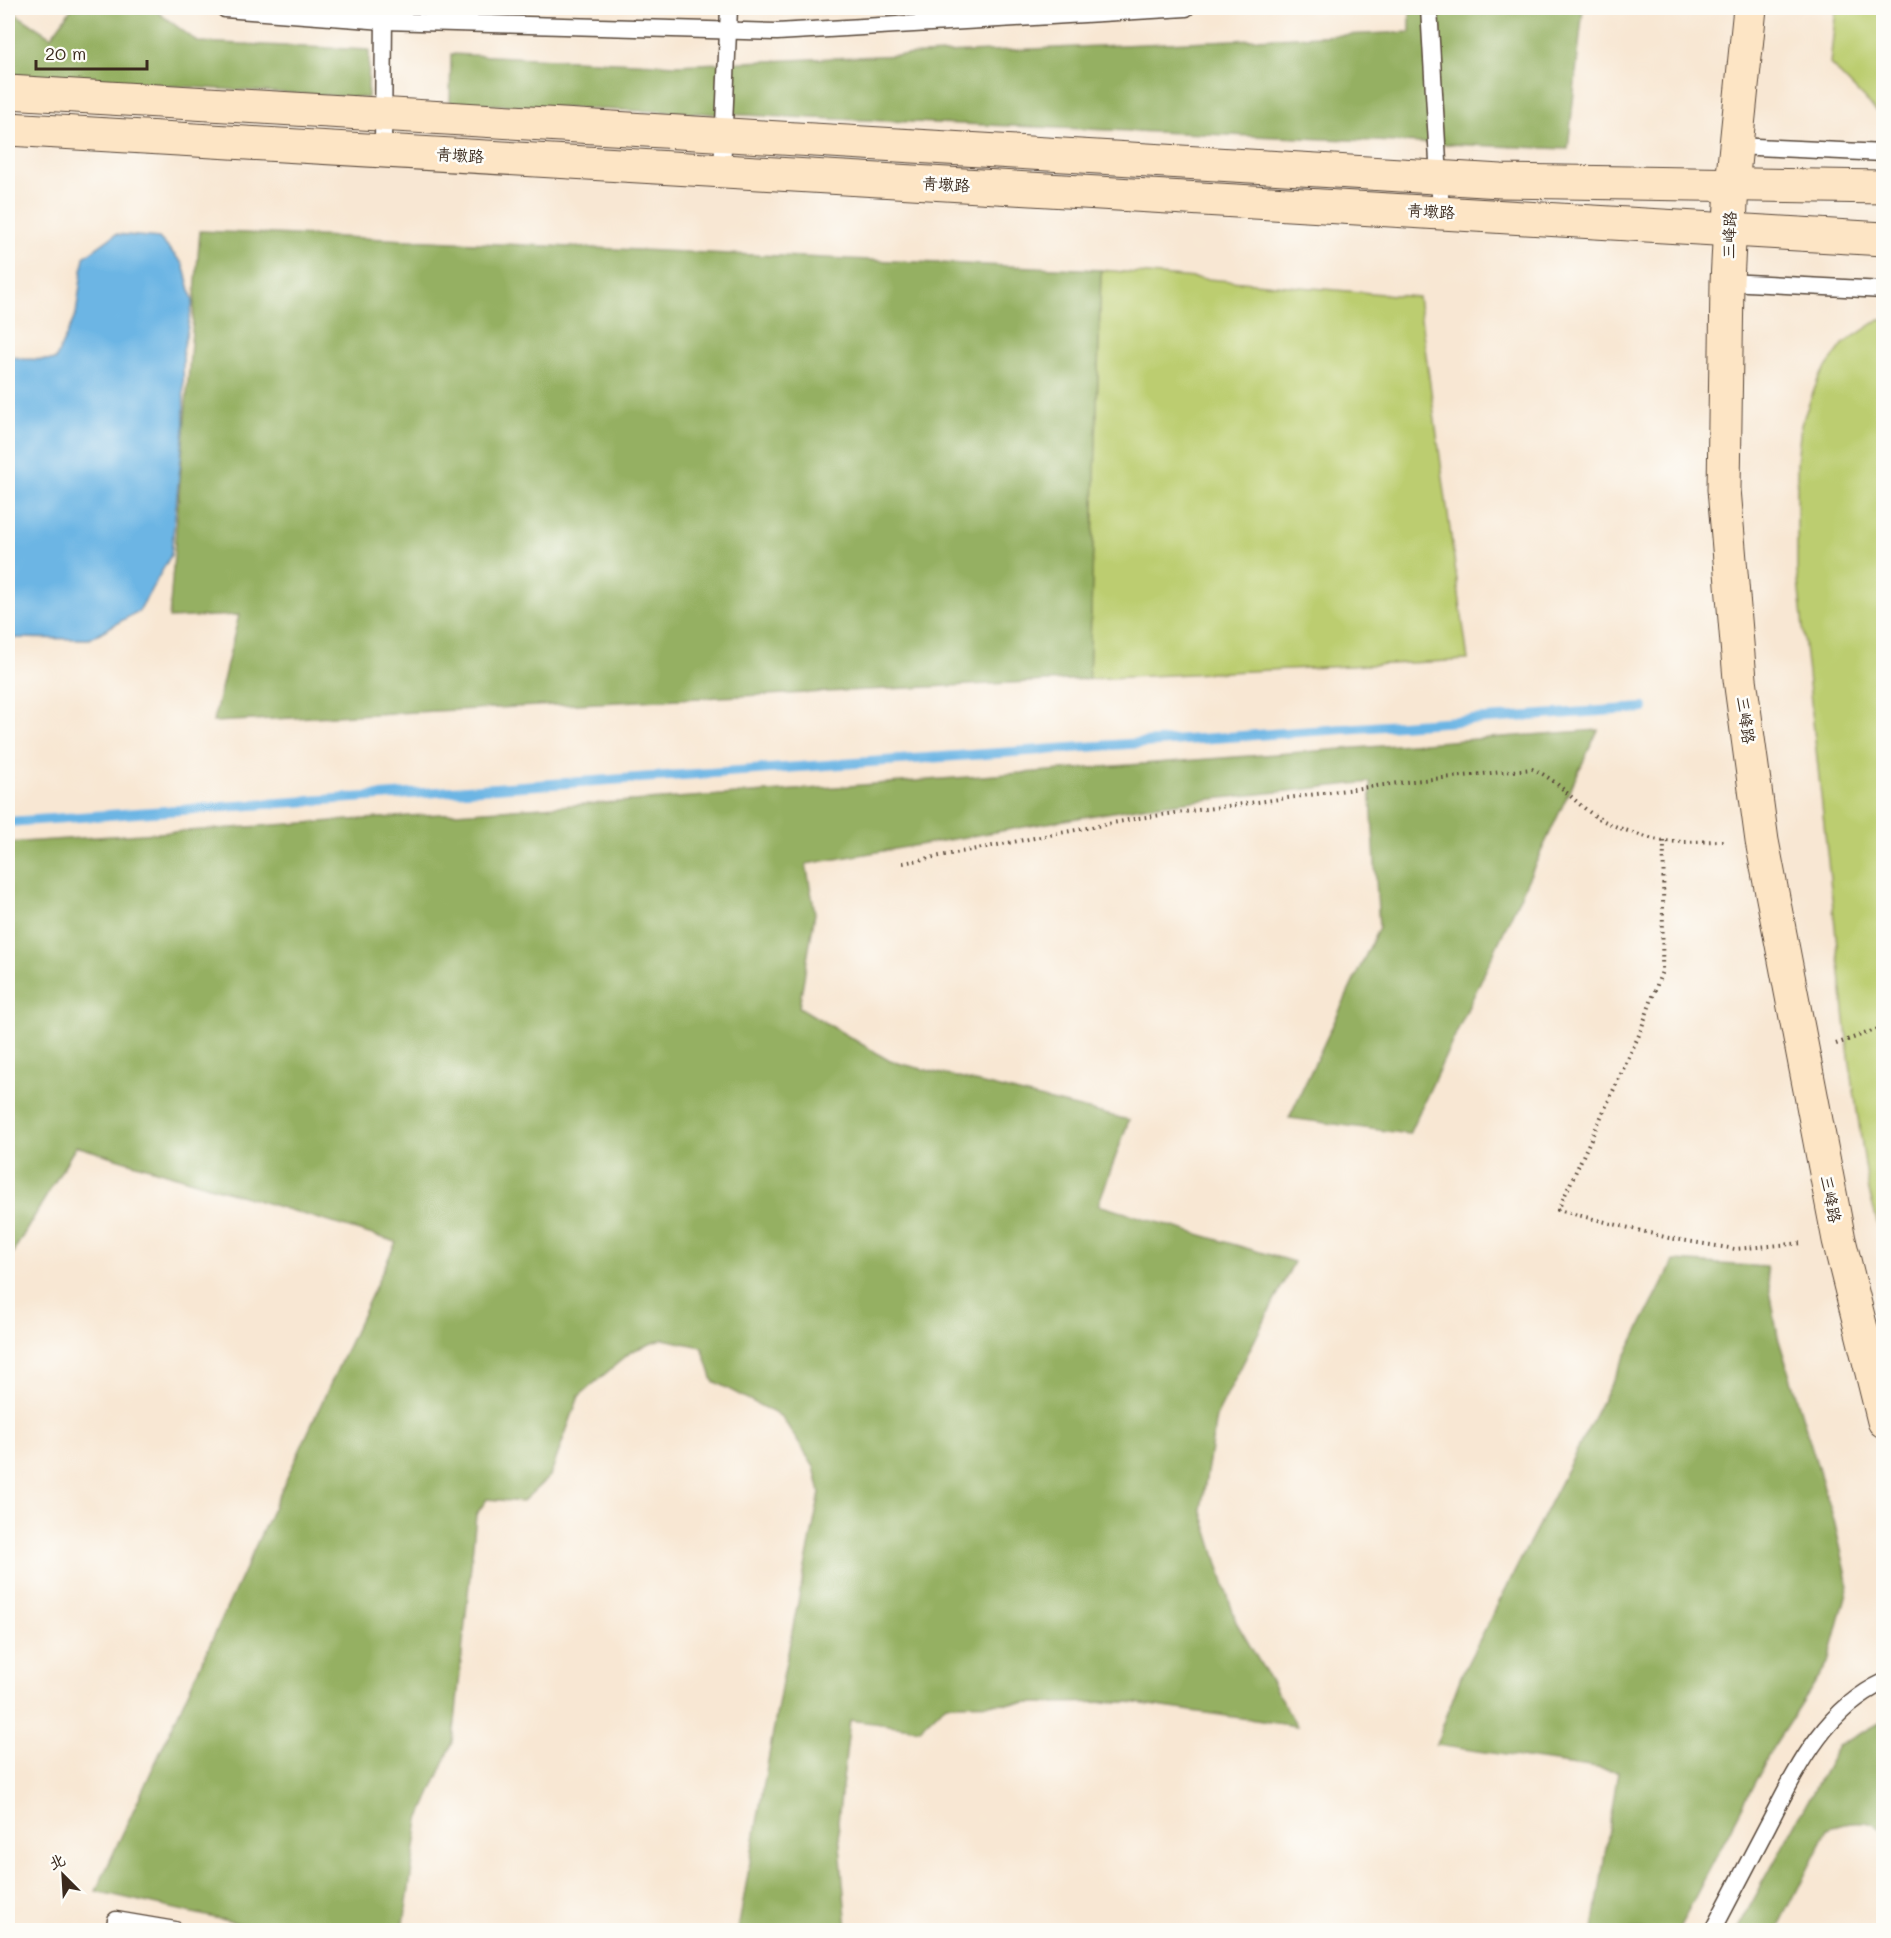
<svg xmlns="http://www.w3.org/2000/svg" width="1891" height="1938" viewBox="0 0 1891 1938" font-family="Mali,'LXGW WenKai TC',sans-serif">
	<rect width="100%" height="100%" fill="#fdfcf7"/>
	<filter id="ink" filterUnits="userSpaceOnUse"><feTurbulence type="fractalNoise" baseFrequency=".0167" numOctaves="2"/><feDisplacementMap in="SourceGraphic" scale="12" xChannelSelector="R" yChannelSelector="G"/><feConvolveMatrix kernelMatrix="1 2 1 2 8 2 1 2 1" color-interpolation-filters="sRGB"/></filter>
	<filter id="wash" filterUnits="userSpaceOnUse"><feTurbulence type="fractalNoise" baseFrequency=".008" numOctaves="4" result="noise"/><feDisplacementMap in="SourceGraphic" scale="24" xChannelSelector="R" yChannelSelector="G"/><feGaussianBlur stdDeviation="1.35" result="paint"/><feColorMatrix in="noise" values="0 0 0 0 0 0 0 0 0 0 0 0 0 0 0 0 0 1.4 0 .05"/><feComposite in="paint" operator="in"/></filter>
	<g filter="url(#wash)">
		<rect width="100%" height="100%" fill="#f8e7d3"/>
		<!-- green -->
		<g fill="#bccd70" stroke="#7c7c47" stroke-width="1.5">
			<path d="M1836 8H1883V118L1830 64Z"/>
			<path d="M1101 270 1418 297 1468 660 1089 679Z"/>
			<path d="M1880 319H1884L1883 1244 1869 1191 1849 1057 1797 572V463L1801 425 1819 377 1844 343Z"/>
		</g>
		<!-- forest -->
		<g fill="#95b062" stroke="#686d40" stroke-width="1.5">
			<path d="M72 8H152L198 42 369 50 368 98 8 76V16L11 11 51 37Z"/>
			<path d="M1410 8H1583L1568 149 450 103 451 54 677 65 1410 32Z"/>
			<path d="M200 231 1101 270 1089 679 213 722 239 615 169 618Z"/>
			<path d="M1598 730 1409 1134 1289 1118 1379 927 1370 782 1148 806 806 864 815 913 799 1007 890 1061 1129 1120 1098 1205 1294 1262 1216 1417 1201 1509 1236 1622 1297 1726 1128 1702 946 1704 920 1729 850 1720 838 1821 847 1930H738L782 1682 820 1493 814 1467 782 1417 713 1381 702 1347 663 1339 632 1351 579 1396 550 1476 522 1502 487 1499 476 1515 453 1742 419 1820 403 1930H268L96 1891 396 1242 76 1146 8 1261V843L782 791Z"/>
			<path d="M1674 1261 1766 1267 1778 1337 1834 1520 1849 1585 1828 1663 1773 1747 1678 1930H1593L1618 1771 1436 1745 1461 1676Z"/>
			<path d="M1883 1721V1831C1870 1817 1844 1821 1828 1829L1777 1930H1737L1838 1746Z"/>
		</g>
		<!-- water -->
		<path fill="#6cb5e4" stroke="#547081" stroke-width="1.5" d="M116 234 159 238 183 264 193 301 183 351 184 428 171 555 139 611 89 639 8 638V355L22 359 55 360 76 314 84 257Z"/>
		<g fill="none" stroke-linecap="round" stroke-linejoin="round">
			<!-- stream -->
			<path stroke="#6cb5e4" stroke-width="10" d="M8 822 1644 708"/>
		</g>
	</g>
	<g filter="url(#ink)">
		<g fill="none" stroke-linecap="round" stroke-linejoin="round">
			<!-- lane casing -->
			<g stroke="#574639" stroke-width="19">
				<g id="lane">
					<path d="M1429 8 1441 212"/>
					<path d="M225 9 384 21 777 32 1186 8"/>
					<path d="M1736 146 1884 153"/>
					<path d="M383 151 384 8"/>
					<path d="M722 171 729 8"/>
					<path d="M1727 282 1884 290"/>
					<path d="M114 1930 116 1920 175 1930"/>
					<path d="M1713 1930C1731 1895 1750 1860 1768 1825 1797 1769 1824 1710 1884 1682"/>
				</g>
			</g>
			<!-- secondary casing -->
			<g stroke="#574639" stroke-width="35">
				<g id="secondary">
					<path d="M1750 8 1732 185 1727 282 1724 489 1740 679 1762 841 1839 1240 1884 1421"/>
					<path d="M8 92 1501 181 1884 187"/>
					<path d="M8 129 1884 239"/>
				</g>
			</g>
			<!-- path -->
			<g stroke="#574639" stroke-width="4" stroke-dasharray="1.5 4.5" stroke-linecap="butt">
				<path d="M1664 841 1662 971 1639 1035 1558 1210 1669 1238 1735 1249 1803 1243"/>
				<path d="M903 863 1139 818 1413 781 1532 769C1559 780 1571 800 1595 816 1611 826 1647 839 1665 841 1685 843 1706 841 1726 841"/>
				<path d="M1836 1044 1884 1027"/>
			</g>
			<!-- lane -->
			<use href="#lane" stroke="#fff" stroke-width="16"/>
			<!-- secondary -->
			<use href="#secondary" stroke="#fde5c5" stroke-width="33"/>
		</g>
	</g>
	<g text-anchor="middle" stroke-width="5" stroke-linejoin="round" paint-order="stroke">
		<!-- street labels -->
		<g font-size="16" fill="#3b2a1e" stroke="#fdfcf7">
			<text transform="translate(460 155) rotate(3)" y="6">青墩路</text>
			<text transform="translate(946 184) rotate(3)" y="6">青墩路</text>
			<text transform="translate(1431 211) rotate(3)" y="6">青墩路</text>
			<text transform="translate(1729 235) rotate(-88)" y="6">三峰路</text>
			<text transform="translate(1746 720) rotate(82)" y="6">三峰路</text>
			<text transform="translate(1831 1199) rotate(79)" y="6">三峰路</text>
		</g>
	</g>
	<!-- margin -->
	<rect width="1891" height="1938" fill="none" stroke="#fdfcf7" stroke-width="30"/>
	<!-- north arrow -->
	<g transform="translate(63 1875) rotate(336)" stroke="#fdfcf7" stroke-width="4.5" paint-order="stroke">
	<path d="M0-4.5L10 22L0 15L-10 22Z" fill="#3b2a1e"/>
	<text y="-9" font-size="16" font-weight="bold" text-anchor="middle" fill="#3b2a1e">北</text>
	</g>
	<!-- scale -->
	<path d="M36 60v9h111v-9" fill="none" stroke="#3b2a1e" stroke-width="3"/>
	<text x="45" y="60" font-size="18" fill="#3b2a1e" stroke="#fdfcf7" stroke-width="4.5" paint-order="stroke">20 m</text>
</svg>
